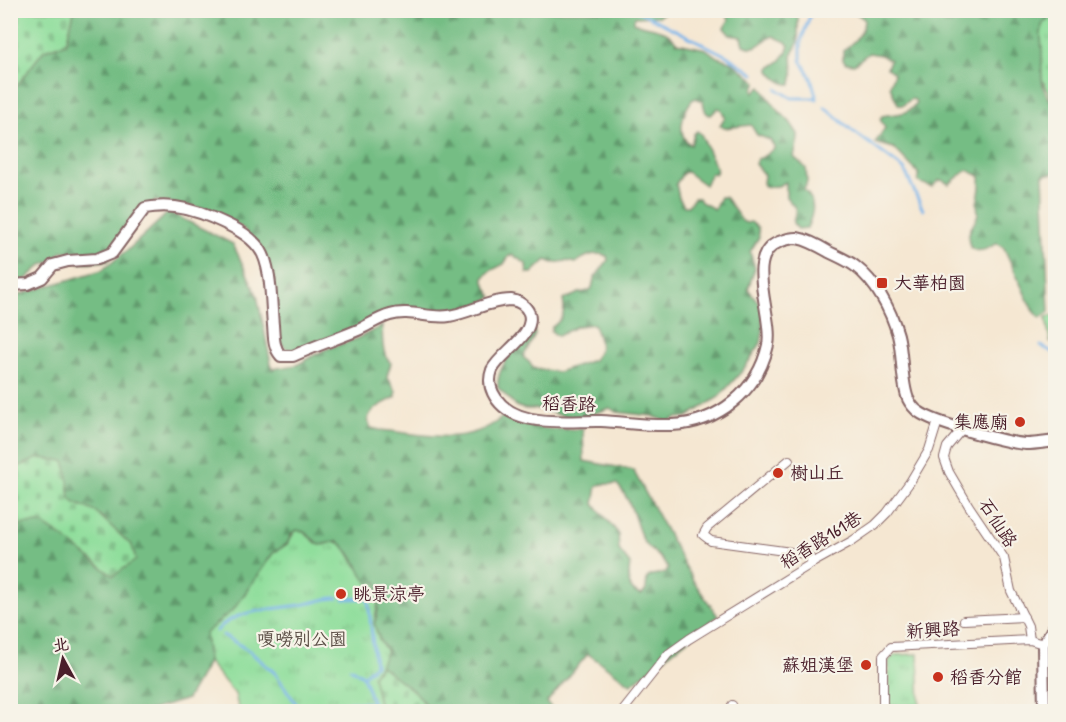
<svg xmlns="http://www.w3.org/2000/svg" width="1066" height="722" viewBox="0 0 1066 722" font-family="'Patrick Hand','LXGW WenKai TC',sans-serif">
	<defs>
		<pattern id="grass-tufts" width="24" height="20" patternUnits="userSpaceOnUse" patternTransform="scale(1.5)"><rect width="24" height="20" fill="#90de9c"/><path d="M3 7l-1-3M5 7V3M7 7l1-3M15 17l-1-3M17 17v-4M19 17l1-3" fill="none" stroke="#7ebe87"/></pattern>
		<pattern id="forest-firs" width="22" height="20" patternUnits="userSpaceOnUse" patternTransform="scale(1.5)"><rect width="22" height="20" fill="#74bd84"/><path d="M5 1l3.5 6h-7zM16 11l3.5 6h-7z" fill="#61996c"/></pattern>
		<pattern id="cemetery-stones" width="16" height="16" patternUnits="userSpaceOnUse" patternTransform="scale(1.5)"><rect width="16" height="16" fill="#90de9c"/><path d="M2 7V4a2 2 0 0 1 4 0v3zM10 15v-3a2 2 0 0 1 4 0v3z" fill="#7ebe87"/></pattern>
	</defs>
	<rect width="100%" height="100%" fill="#f7f3e8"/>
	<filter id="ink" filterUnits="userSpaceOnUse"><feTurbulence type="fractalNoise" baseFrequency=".0167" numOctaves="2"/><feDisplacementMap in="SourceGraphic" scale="12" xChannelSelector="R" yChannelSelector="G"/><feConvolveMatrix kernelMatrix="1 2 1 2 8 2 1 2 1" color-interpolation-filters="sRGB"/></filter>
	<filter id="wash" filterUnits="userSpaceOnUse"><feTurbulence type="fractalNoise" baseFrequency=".008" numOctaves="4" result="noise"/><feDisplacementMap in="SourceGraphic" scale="24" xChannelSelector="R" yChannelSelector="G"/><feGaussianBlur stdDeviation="1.35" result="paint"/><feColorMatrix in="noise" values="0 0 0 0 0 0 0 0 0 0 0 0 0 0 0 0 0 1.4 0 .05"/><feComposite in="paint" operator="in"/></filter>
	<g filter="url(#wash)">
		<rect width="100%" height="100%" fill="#f5e7d2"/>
		<!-- grass -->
		<g fill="url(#grass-tufts)" stroke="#6d7e64" stroke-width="1.5">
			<path d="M1055 11V105L1042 79 1037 39 1040 13Z"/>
			<path d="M300 530C317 539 314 551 334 541 346 544 348 553 354 562 358 570 370 577 377 582L379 599 374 623 380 641 387 651V655L373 676 381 711H239L235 694 208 662 205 633 234 609 273 553 287 544 295 531Z"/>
			<path d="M918 654 920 705 889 706V660L895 655Z"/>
		</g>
		<!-- forest -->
		<g fill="url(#forest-firs)" stroke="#5f6e58" stroke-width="1.5" fill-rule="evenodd">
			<path d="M74 11H667L659 16 635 17 633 22C651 30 663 25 677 43L706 49 717 57 732 62 757 82 753 89 754 93 761 87 777 109 790 122 798 134V139L794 157 806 168 807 182 804 190C817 202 813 214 807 228L798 229 793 223 796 209 786 197V182L778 186 765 187 763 183 764 175 755 164 757 159 761 158 775 148 770 140 757 135 751 125 724 128 720 125 725 117 721 109 718 108 711 115C704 114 705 109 703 102L696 98 692 100C683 112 675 136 691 145L694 134 697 131 701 134 717 171 715 174 711 173 705 185 687 172 683 173 676 184 679 198 684 206H688L694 198H699L701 202 714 209 720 197H725L742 221 746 223 751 222 758 228 759 237 750 252 755 268 748 289 762 307 763 331 761 343 743 370 719 397 687 417 676 418 668 422 653 416 616 412 610 408 578 419 556 414 541 409H524L516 406 498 388C495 368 518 345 529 329L534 330 535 335 523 357 530 363 533 368 558 372 593 360 599 352 600 343 594 324 577 326 558 336 551 331 552 327C562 320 566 313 563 300L579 293 589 291 592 288 594 279 608 260 607 256C595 251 585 256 576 263L566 261 553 263 546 260 532 273H527L526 264 513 255 509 256 504 264 490 271 484 277V282L492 297C473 309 439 316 417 308L413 311 295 350 287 349 280 343 267 261 244 229 213 210 155 201 108 261 80 263 71 253 63 251 50 262 42 265 25 280 11 285 10 93 44 50 66 43Z"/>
			<path d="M725 11H798V43L792 54 793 74 791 84C784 86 771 75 769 68 778 64 786 56 789 46L786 42 773 36C761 40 758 52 744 45L742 37 730 35 724 28 729 20Z"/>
			<path d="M853 11H1055V13L1043 23C1039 33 1042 41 1042 52 1042 72 1038 91 1056 105L1055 173 1043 175 1049 312 1040 318 1031 307 1004 248 996 243C985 253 965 256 969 234 970 227 977 221 978 213 978 208 976 203 978 199 980 191 981 185 980 176L967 170 949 184 942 180 938 181 932 187 918 182V173L894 148 875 143 885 128 880 119 882 116C895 113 908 116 916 103L915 100 911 99 903 105H899C894 99 893 92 890 86L894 73 887 68 890 60 881 55 869 53 854 64 846 63 843 60V51C854 41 864 35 864 19Z"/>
			<path d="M169 212 233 244 257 295 272 369 297 365 324 350 356 339 382 326C383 338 381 355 391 363L387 376 396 391V397C384 404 360 411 371 428L380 430C425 434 467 448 504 416 530 430 554 430 583 429L584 461 633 470 694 582 718 616 631 684 588 654 547 702 553 711H430L417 694 380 665 387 651 380 641 374 623C380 610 379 597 377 582L368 583C358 569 352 552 338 541L320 545 304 532 297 530 292 533 287 544 273 553 234 609 205 633 208 662 187 699 148 711 11 712V297L102 270 129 249ZM603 484H617C634 503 633 520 643 540 649 552 663 555 668 569L665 573 652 575 647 578 646 590 642 595C626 592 628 577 630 564L619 550 618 533 594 504 597 486Z"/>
		</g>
		<!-- cemetery -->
		<g fill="url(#cemetery-stones)" stroke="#6d7e64" stroke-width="1.5">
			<path d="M11 10 74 11 66 43 44 50 11 93Z"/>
			<path d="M39 458 64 461 67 471 70 499 75 503 96 512 132 546 136 560 113 576 64 538 41 523 24 524 11 531V470Z"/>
			<path d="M380 665 417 694 430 711H381L373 676Z"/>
		</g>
		<!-- pitch -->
		<path fill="#90de9c" stroke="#6d7e64" stroke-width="1.5" d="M1055 315V341L1050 342 1046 317Z"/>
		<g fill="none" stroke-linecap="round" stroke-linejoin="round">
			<!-- stream -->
			<g stroke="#78b4ea" stroke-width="3">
				<path d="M636 10 727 56 754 74"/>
				<path d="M812 10 801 41V60L811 78 817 99"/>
				<path d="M777 89 792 98H816"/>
				<path d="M825 107 850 129 904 169 923 210"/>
				<path d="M1041 346 1056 354"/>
				<path d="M344 599 368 598 375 665 363 676 376 712"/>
				<path d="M217 631C234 607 284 610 310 603 320 601 328 597 338 598"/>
				<path d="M223 635 248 650 275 673 301 711"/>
				<path d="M350 668 363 676"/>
				<path d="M340 703H373"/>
			</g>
		</g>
	</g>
	<g filter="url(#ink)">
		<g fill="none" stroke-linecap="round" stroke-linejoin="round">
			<!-- street casing -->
			<g stroke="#866565" stroke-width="10">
				<g id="street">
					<path d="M963 428 947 447 944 458 949 472 969 506 1004 558 1011 591 1028 626 1030 640"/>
					<path d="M789 460 707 528 703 535 711 541 806 554 814 562"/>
					<path d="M964 620 1024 617"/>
					<path d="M622 712 668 654 689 639 814 562 852 541 875 525 887 513 910 482 929 450 938 421"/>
					<path d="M730 712 732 705"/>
					<path d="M883 712V656L891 647 1030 640 1043 644"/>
				</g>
			</g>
			<!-- secondary casing -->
			<g stroke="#866565" stroke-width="14">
				<g id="secondary">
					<path d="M10 285 28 284 42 278 53 265 68 261 97 259 112 253 145 208C169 203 191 208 213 218 229 225 248 233 259 248 272 264 271 305 273 325 274 336 273 347 281 356H293C314 346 337 339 358 330 369 325 379 318 390 315 410 309 429 319 449 316 469 313 490 300 511 300 519 301 526 306 529 313 536 335 501 352 492 370 489 378 489 385 493 393 511 430 568 420 601 421 624 422 648 426 672 425 718 423 758 391 768 345 774 316 743 256 779 242 784 240 791 238 797 238 808 240 819 246 829 252 837 256 847 260 855 266 876 282 891 310 898 335 903 354 901 381 908 399 910 403 915 410 919 412 934 423 1007 443 1026 444 1036 444 1046 442 1056 441"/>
					<path d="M1044 712 1043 644 1056 624"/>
				</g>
			</g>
			<!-- street -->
			<use href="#street" stroke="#fff" stroke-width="8"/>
			<!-- secondary -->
			<use href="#secondary" stroke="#fff" stroke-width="10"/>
		</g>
	</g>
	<!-- markers -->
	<g fill="#c8321e" stroke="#f7f3e8" stroke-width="2">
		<rect x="876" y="277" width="12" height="12" rx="3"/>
		<circle cx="1020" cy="422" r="6"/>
		<circle cx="778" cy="473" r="6"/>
		<circle cx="341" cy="594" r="6"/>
		<circle cx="866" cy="665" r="6"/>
		<circle cx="938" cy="677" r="6"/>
	</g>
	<g text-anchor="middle" stroke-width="4.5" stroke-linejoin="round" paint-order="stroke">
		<!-- poi labels -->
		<g font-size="18" fill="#4a1f2b" stroke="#f7f3e8" text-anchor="start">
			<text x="894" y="289">大華柏園</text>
			<text x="1008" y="428" text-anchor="end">集應廟</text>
			<text x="790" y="479">樹山丘</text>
			<text x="353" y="600">眺景涼亭</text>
			<text x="854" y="671" text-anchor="end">蘇姐漢堡</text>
			<text x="950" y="683">稻香分館</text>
		</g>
		<!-- street labels -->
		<g font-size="18" fill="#4a1f2b" stroke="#f7f3e8">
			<text transform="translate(569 404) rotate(2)" y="6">稻香路</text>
			<text transform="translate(998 523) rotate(57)" y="6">石仙路</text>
			<text transform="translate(821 540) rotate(-32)" y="6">稻香路161巷</text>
			<text transform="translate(933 630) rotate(-3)" y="6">新興路</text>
		</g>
		<!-- park labels -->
		<g font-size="18" fill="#5c4f47" stroke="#f7f3e8">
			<text x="302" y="645">嗄嘮別公園</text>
		</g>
	</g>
	<!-- margin -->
	<rect width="1066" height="722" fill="none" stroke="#f7f3e8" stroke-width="36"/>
	<!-- north arrow -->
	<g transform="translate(63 659) rotate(352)" stroke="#f7f3e8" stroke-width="4.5" paint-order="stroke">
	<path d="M0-4.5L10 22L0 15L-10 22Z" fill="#4a1f2b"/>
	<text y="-9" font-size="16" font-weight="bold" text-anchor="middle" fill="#4a1f2b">北</text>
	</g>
</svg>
